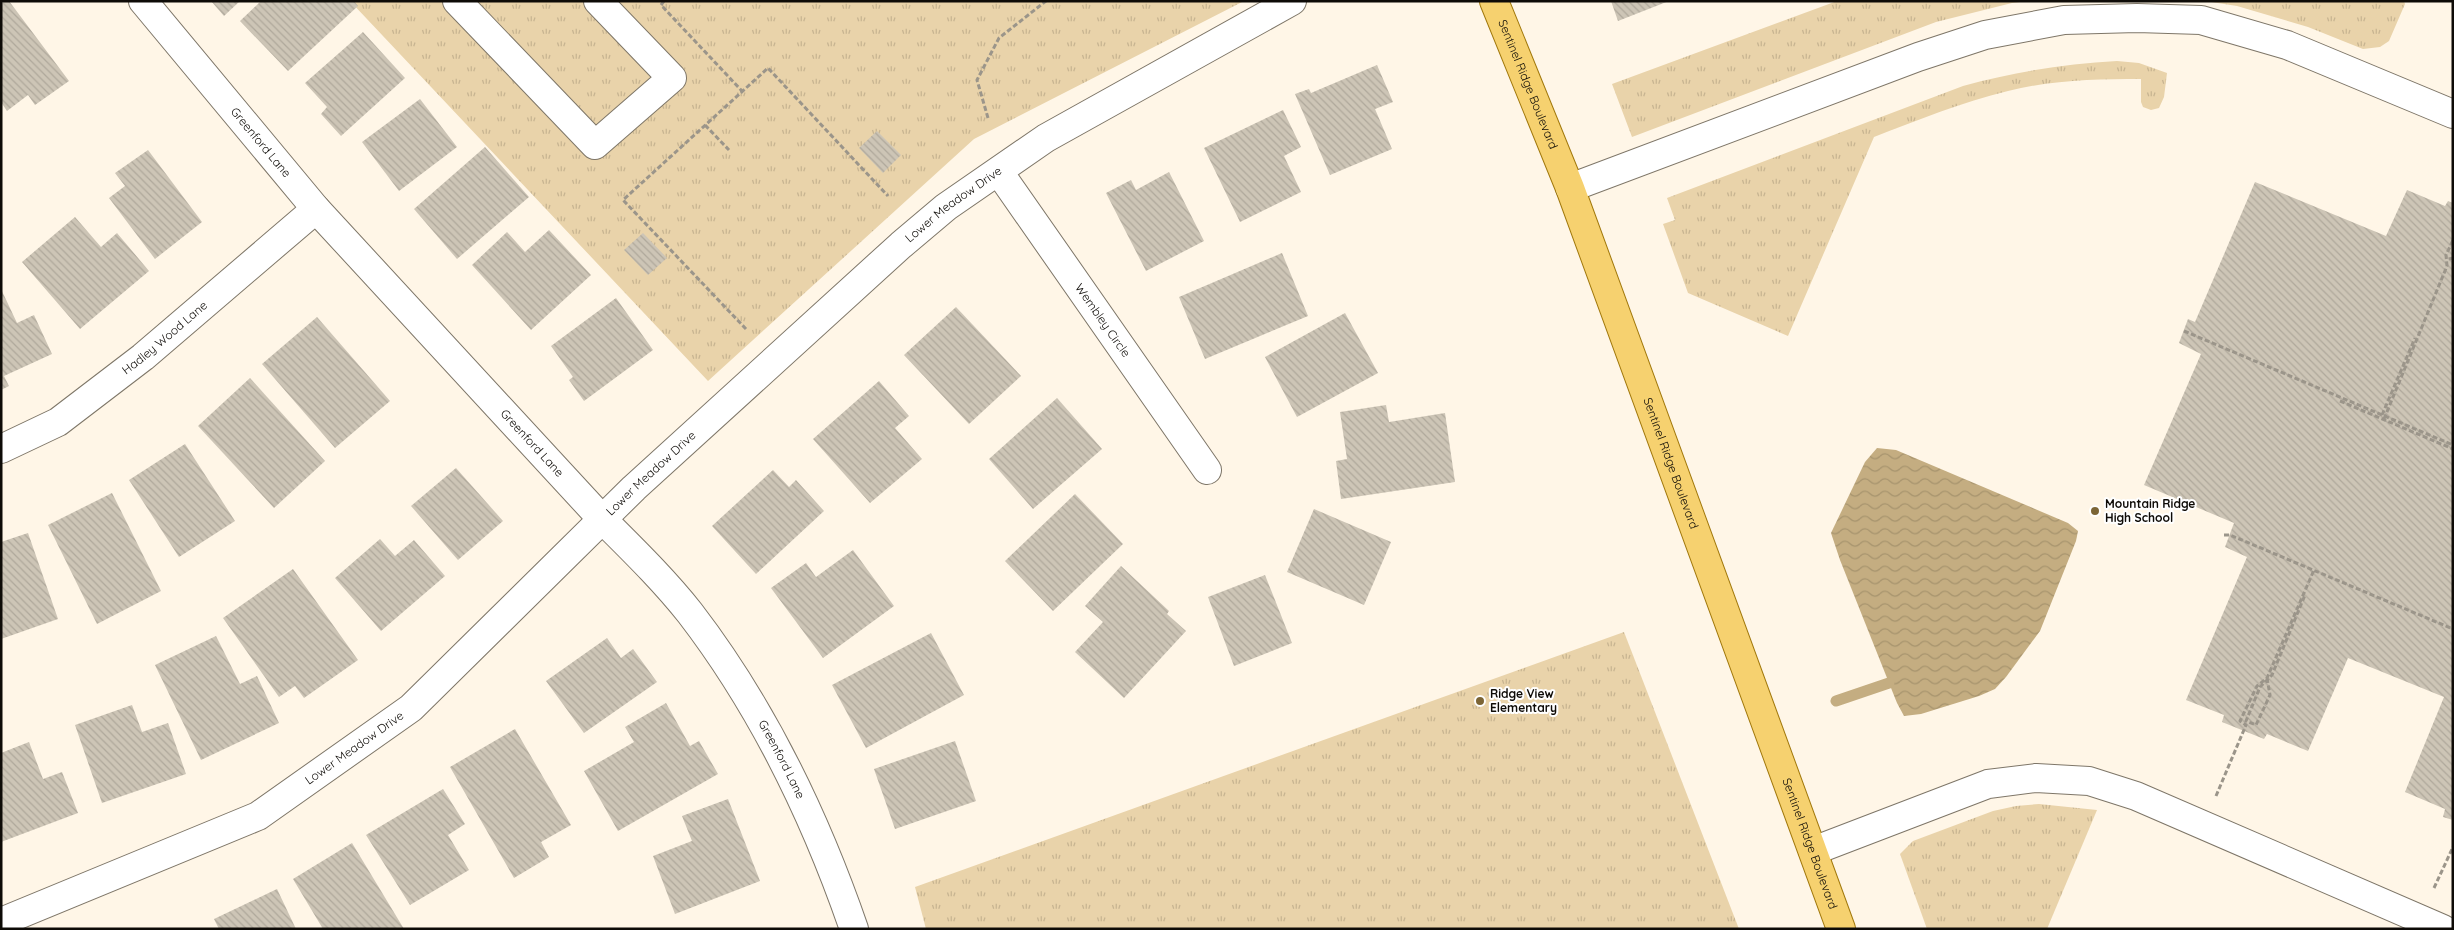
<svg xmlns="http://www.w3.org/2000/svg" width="2454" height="930" viewBox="0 0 2454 930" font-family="Quicksand,sans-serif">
	<defs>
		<pattern id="grass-tufts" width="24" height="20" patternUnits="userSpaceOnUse" patternTransform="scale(1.25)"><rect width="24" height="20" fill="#e9d3aa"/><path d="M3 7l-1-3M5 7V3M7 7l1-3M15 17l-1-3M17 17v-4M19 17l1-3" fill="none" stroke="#c7b491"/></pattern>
		<pattern id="water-waves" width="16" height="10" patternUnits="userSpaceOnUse" patternTransform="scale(1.25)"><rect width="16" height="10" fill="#c4ad81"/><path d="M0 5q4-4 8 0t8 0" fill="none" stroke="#a7946e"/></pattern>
		<pattern id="building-back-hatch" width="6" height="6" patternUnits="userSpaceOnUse" patternTransform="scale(1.25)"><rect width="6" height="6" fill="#cdc5b6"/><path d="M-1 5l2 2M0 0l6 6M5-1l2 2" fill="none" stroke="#afa89b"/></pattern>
	</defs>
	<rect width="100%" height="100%" fill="#fff6e7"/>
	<!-- grass -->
	<g fill="url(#grass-tufts)">
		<path d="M350 1H1244L974 139 708 381Z"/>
		<path d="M1837 1H2028L2012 3 1936 22 1632 137 1612 84Z"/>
		<path d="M2205 1H2404L2405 4 2389 41 2380 47 2363 49 2308 27 2237 6Z"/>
		<path d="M2117 61 2139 63 2167 73 2164 97 2159 108 2151 110 2143 107 2141 102V79C2097 79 2052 80 2008 91 1962 102 1918 120 1874 137L1788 336 1688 293 1663 224 1675 220 1667 198 1963 86C2014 72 2064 64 2117 61Z"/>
		<path d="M1624 632 1739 929H926L915 887Z"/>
		<path d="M2039 804 2097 810 2047 929H1927L1900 854 1913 841 1993 811 2016 806Z"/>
	</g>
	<!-- water -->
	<path fill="url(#water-waves)" d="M1877 448 1896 450 2068 523 2078 531 2076 541 2040 631 2006 677 1995 689 1979 696 1921 714 1904 716 1897 703 1840 560 1831 533 1865 462Z"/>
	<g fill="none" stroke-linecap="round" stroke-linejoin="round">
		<!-- stream -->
		<path stroke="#c4ad81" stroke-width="11" d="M1836 701 1889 683"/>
	</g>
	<!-- building -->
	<g fill="url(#building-back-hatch)">
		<path d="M5 1H9L69 81 35 105 28 95 7 111 1 102V4Z"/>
		<path d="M211 1H240L224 16Z"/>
		<path d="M261 1H354L358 6 288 71 240 21Z"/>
		<path d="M1611 1H1669L1618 21Z"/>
		<path d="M363 32 405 78 341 136 321 114 327 107 305 83Z"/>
		<path d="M1377 65 1393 102 1375 109 1392 149 1330 175 1295 94 1309 89 1311 93Z"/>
		<path d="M420 99 457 147 399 191 362 142Z"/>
		<path d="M1283 110 1301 147 1284 156 1301 192 1240 222 1204 148Z"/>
		<path d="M877 131 901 155 883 173 859 148Z"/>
		<path d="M485 147 529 197 457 259 414 209Z"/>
		<path d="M148 150 202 222 155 259 109 198 125 186 115 173Z"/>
		<path d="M1169 172 1204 241 1146 271 1106 193 1131 180 1136 190Z"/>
		<path d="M2255 182 2386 236 2407 190 2445 206 2448 201 2453 203V820L2443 817 2445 809 2405 792 2444 697 2348 658 2308 751 2267 734 2264 739 2222 722 2224 715 2186 700 2247 557 2225 547 2234 523 2144 485 2201 354 2179 343 2188 319 2195 322Z"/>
		<path d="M75 217 101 247 117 233 149 271 80 329 22 262Z"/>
		<path d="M549 230 591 275 531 330 472 265 507 232 525 252Z"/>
		<path d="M643 233 667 258 648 275 624 250Z"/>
		<path d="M1282 253 1308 316 1205 359 1179 297Z"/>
		<path d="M1 289 17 323 34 315 52 354 4 376 9 386 1 390Z"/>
		<path d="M616 298 653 350 584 401 569 380 573 377 551 346Z"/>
		<path d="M956 307 1021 376 969 424 904 355Z"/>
		<path d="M1345 313 1378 373 1297 417 1265 357Z"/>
		<path d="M317 317 390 401 335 448 262 364Z"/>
		<path d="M250 378 325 461 274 508 198 426Z"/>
		<path d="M879 381 909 416 895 428 922 459 870 503 813 439Z"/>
		<path d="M1057 398 1102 449 1033 509 989 459Z"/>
		<path d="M1386 405 1389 422 1445 413 1455 482 1341 499 1336 461 1347 459 1340 412Z"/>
		<path d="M185 444 235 521 179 557 129 480Z"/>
		<path d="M456 468 503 521 458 560 411 506Z"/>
		<path d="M773 470 789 487 796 480 824 511 756 574 712 526Z"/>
		<path d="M112 493 161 591 97 624 48 525Z"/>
		<path d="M1075 494 1123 544 1053 611 1005 561Z"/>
		<path d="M1314 509 1391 542 1364 605 1287 572Z"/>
		<path d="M28 533 58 619 1 639V542Z"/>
		<path d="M380 539 395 556 414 540 445 576 381 631 335 578Z"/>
		<path d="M853 550 894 606 823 658 771 588 806 563 816 577Z"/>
		<path d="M1121 566 1169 611 1167 614 1186 631 1124 698 1075 652 1103 622 1085 606Z"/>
		<path d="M293 569 358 660 304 698 295 686 279 697 223 618Z"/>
		<path d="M1265 575 1292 643 1234 666 1208 597Z"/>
		<path d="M931 633 964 695 866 748 832 685Z"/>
		<path d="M216 636 240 684 257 676 279 723 201 760 155 665Z"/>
		<path d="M607 638 621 658 633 649 657 682 584 733 546 681Z"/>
		<path d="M666 703 690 746 699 741 718 774 618 831 584 771 634 742 625 727Z"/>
		<path d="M132 705 142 732 168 723 186 774 102 803 75 725Z"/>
		<path d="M515 729 571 825 541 842 549 857 514 878 450 767Z"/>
		<path d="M955 741 976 801 895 829 874 769Z"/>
		<path d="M29 742 43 779 62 772 78 813 1 842V753Z"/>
		<path d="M443 789 465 824 448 835 469 870 410 905 366 835Z"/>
		<path d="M728 799 760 881 675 914 653 856 692 841 682 816Z"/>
		<path d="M352 843 404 929H323L293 879Z"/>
		<path d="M277 889 296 929H219L214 919Z"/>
	</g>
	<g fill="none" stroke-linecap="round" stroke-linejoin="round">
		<!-- minor casing -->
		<g stroke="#7e7668" stroke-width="30">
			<g id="minor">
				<path id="s1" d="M143 1 316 209 602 519C632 549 663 579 690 613 763 708 815 816 854 929"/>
				<path d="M457 1 595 145 672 78 598 1"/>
				<path id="s2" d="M999 172 1207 470"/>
				<path d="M1570 188 1918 57 1985 35 2064 20 2137 18 2201 20 2287 45 2453 114"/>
				<path id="s3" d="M1 449 58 422 143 357 316 209"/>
				<path d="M1813 851 1988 784 2036 778 2089 781 2136 796 2443 929"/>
				<path id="s4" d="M1 922 258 816 411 708 634 488 901 245 946 207 1046 138 1292 1"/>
			</g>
		</g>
		<!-- major casing -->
		<g stroke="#a1780c" stroke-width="30">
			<g id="major">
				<path id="s5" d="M1494 1 1570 188 1841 929"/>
			</g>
		</g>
		<!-- path -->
		<g stroke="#9b958a" stroke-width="3" stroke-dasharray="5 2.5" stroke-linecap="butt">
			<path d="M664 1 661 5 742 91"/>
			<path d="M988 118 977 80 999 38 1046 1"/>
			<path d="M705 125 729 150"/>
			<path d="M2449 259 2453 258"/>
			<path d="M746 329 623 200 768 68 888 196"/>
			<path d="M2184 331 2453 445"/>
			<path d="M2340 401 2453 449"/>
			<path d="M2382 415 2415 338"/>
			<path d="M2384 419 2447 266 2446 255 2453 240"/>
			<path d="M2224 535H2230L2453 629"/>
			<path d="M2267 678 2270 695 2256 725 2246 721 2260 687 2272 675 2305 595"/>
			<path d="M2216 796 2246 725 2240 721 2257 686 2267 678 2314 570"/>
			<path d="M2434 888 2453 847"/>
		</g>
		<!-- minor -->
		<use href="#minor" stroke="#fff" stroke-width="28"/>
		<!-- major -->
		<use href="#major" stroke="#f6d16f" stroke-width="28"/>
	</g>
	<!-- markers -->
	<g fill="#7c6535" stroke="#fff" stroke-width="2">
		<circle cx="2095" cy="511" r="5"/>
		<circle cx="1480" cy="701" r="5"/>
	</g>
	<g text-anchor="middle" stroke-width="4" stroke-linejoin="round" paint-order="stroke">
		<!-- street labels -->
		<g font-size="12" fill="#0e0b07" stroke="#fff">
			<text dy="4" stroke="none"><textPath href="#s5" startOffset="90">Sentinel Ridge Boulevard</textPath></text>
			<text dy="4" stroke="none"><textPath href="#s1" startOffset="184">Greenford Lane</textPath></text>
			<text dy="4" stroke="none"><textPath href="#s4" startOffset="1206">Lower Meadow Drive</textPath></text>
			<text dy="4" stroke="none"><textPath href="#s2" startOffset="181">Wembley Circle</textPath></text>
			<text dy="4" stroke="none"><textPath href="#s3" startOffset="199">Hadley Wood Lane</textPath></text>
			<text dy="4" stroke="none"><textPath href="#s1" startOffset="589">Greenford Lane</textPath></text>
			<text dy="4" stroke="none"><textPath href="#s5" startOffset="495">Sentinel Ridge Boulevard</textPath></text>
			<text dy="4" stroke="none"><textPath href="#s4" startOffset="801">Lower Meadow Drive</textPath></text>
			<text dy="4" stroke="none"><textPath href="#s4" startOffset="396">Lower Meadow Drive</textPath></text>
			<text dy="4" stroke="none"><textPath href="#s1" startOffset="994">Greenford Lane</textPath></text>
			<text dy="4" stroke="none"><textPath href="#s5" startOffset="900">Sentinel Ridge Boulevard</textPath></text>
		</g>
		<!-- poi labels -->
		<g font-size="12" font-weight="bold" fill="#0e0b07" stroke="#fff" text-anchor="start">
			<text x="2105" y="508">Mountain Ridge<tspan x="2105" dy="14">High School</tspan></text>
			<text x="1490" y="698">Ridge View<tspan x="1490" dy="14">Elementary</tspan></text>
		</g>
	</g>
	<!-- border -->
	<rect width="2454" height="930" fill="none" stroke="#0e0b07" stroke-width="5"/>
</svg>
